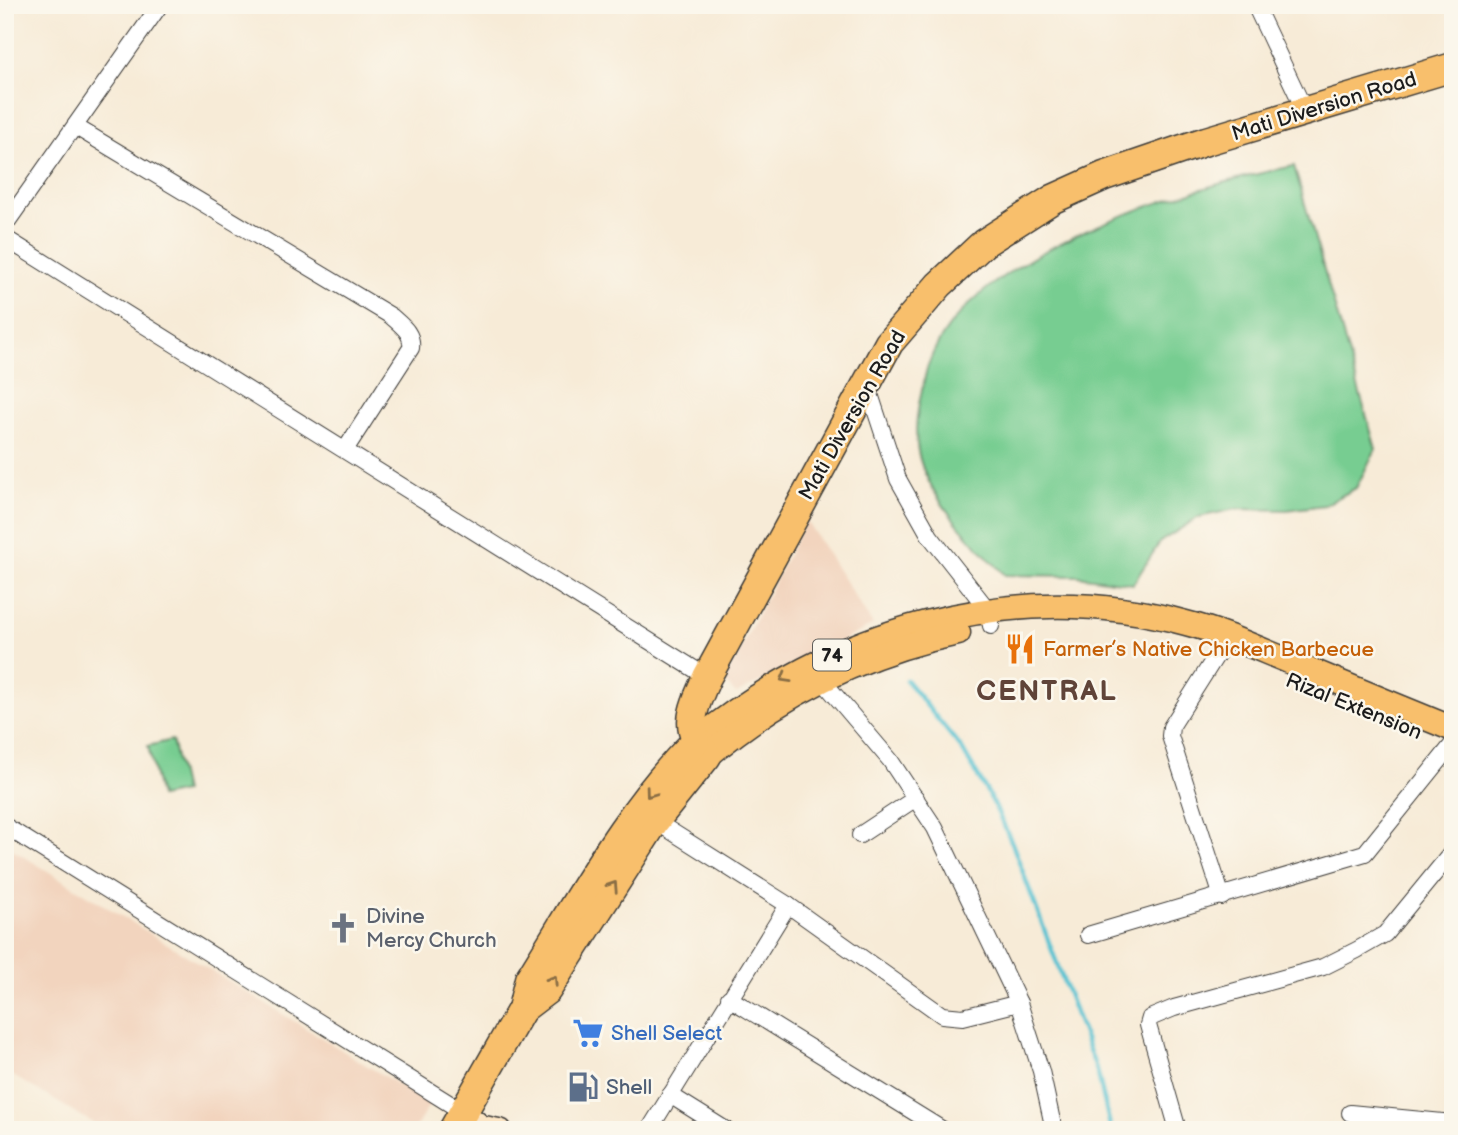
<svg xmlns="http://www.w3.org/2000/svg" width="1458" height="1135" viewBox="0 0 1458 1135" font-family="'Balsamiq Sans',sans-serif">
	<rect width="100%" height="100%" fill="#fbf7ec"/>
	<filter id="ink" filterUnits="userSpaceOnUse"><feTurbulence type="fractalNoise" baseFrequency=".0143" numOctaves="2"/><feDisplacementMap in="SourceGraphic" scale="14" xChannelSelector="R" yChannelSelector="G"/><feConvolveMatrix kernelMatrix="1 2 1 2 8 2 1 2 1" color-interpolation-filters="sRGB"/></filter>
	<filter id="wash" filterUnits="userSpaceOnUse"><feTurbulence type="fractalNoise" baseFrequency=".00686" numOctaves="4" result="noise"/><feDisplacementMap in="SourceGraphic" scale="28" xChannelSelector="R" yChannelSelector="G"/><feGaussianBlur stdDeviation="1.57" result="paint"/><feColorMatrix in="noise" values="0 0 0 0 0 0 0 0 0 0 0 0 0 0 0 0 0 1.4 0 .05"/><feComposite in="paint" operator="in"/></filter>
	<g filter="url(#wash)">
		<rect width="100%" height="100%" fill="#f7ebd7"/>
		<!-- built -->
		<g fill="#f2d4be">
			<path d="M806 520 873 625 736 694 724 681Z"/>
			<path d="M5 845 430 1104 414 1130H105L5 1071Z"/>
		</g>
		<!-- green -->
		<g fill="#77cd91" stroke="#4a7456" stroke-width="2">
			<path d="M1294 166 1376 449 1356 488 1325 505 1287 510 1236 509 1199 517 1160 542 1133 584 1078 576 1005 575C974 544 926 496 918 451 914 431 917 413 921 394 924 384 925 372 929 363 969 251 1189 187 1294 166Z"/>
			<path d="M172 740 184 792 160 797 148 746Z"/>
		</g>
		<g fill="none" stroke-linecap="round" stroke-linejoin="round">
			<!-- stream -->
			<path stroke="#57c2d2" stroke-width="4.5" d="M906 680 962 749 993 802 1012 843 1098 1074 1111 1130"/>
		</g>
	</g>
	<g filter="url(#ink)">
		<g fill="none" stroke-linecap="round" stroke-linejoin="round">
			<!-- street casing -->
			<g stroke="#3d3b38" stroke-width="18">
				<g id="street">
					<path d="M1255 5 1305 111"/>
					<path d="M76 127 391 316C402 326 413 333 411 348L345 450"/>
					<path d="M5 225 160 5"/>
					<path d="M5 238 707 677"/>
					<path d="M867 385 898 479 930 536 988 610 991 626"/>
					<path d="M822 680 890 760 935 828 1019 1003 1041 1071 1054 1130"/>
					<path d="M655 821 788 905 942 1015 963 1017 1019 1003"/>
					<path d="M5 826 463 1112"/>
					<path d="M860 835 916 798"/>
					<path d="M1222 897 1170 736 1171 727 1228 637"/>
					<path d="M1088 935 1365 853 1452 745"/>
					<path d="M729 998 943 1130"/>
					<path d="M670 1095 726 1130"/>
					<path d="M1350 1113 1453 1123"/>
					<path d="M649 1130 788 905"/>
					<path d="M1178 1130 1148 1025 1150 1018 1174 1008 1323 967 1357 950 1385 934 1453 851"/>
				</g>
			</g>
			<!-- secondary casing -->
			<g stroke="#3d3b38" stroke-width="24">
				<path id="secondary" d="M463 1112 482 1126 501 1130"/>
			</g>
			<!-- primary casing -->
			<g stroke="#3d3b38" stroke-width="27">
				<g id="primary">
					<path d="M695 742C830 630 1014 576 1186 623 1222 632 1256 648 1291 662 1345 685 1399 707 1453 729"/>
					<path d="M707 756C780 695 864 652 958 633"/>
				</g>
			</g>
			<!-- highway casing -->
			<g stroke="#3d3b38" stroke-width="31">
				<g id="highway">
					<path d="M522 1009 547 990 655 821 707 756C682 727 693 709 707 677L889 343 939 285 984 243 1053 199 1104 176 1206 141 1453 67"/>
					<path d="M453 1130 522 1009 529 979C580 898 627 809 695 742"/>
				</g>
			</g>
			<!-- street -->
			<use href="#street" stroke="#fff" stroke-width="16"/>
			<!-- secondary -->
			<use href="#secondary" stroke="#fce5c4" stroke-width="21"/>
			<!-- primary -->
			<use href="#primary" stroke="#f8bf6c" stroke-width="24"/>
			<!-- highway -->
			<use href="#highway" stroke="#f8bf6c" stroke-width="28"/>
		</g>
		<!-- one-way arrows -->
		<defs><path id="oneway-chevron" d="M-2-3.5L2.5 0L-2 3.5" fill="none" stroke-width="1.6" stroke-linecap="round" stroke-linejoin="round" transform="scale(1.75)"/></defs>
		<g stroke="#8a6e44">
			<use href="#oneway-chevron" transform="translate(785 678) rotate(150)"/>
			<use href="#oneway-chevron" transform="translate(650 793) rotate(126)"/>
			<use href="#oneway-chevron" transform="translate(613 886) rotate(-57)"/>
			<use href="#oneway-chevron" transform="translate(553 980) rotate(-57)"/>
		</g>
	</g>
	<!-- icons -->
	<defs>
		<g id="restaurant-bare" transform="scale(2.415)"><path d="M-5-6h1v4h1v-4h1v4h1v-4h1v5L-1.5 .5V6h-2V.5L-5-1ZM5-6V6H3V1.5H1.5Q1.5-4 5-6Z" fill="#e8710a" stroke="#fbf7ec" stroke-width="2.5" paint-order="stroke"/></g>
		<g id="church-bare" transform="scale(2.415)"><path d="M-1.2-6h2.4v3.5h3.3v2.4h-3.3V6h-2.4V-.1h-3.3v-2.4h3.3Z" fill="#6b7280" stroke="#fbf7ec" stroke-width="2.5" paint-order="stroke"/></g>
		<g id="supermarket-bare" transform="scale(2.415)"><path d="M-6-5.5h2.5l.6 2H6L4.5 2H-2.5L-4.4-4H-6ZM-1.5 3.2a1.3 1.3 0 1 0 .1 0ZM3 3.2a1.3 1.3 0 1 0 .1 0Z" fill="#3f7fe0" stroke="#fbf7ec" stroke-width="2.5" paint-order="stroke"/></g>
		<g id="fuel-bare" transform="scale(2.415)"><path d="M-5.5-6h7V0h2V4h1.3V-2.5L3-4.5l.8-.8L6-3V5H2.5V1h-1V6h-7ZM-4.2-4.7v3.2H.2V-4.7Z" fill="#5c6f8a" stroke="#fbf7ec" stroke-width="2.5" paint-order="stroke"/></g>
	</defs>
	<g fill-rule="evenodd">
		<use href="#restaurant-bare" x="1020" y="649"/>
		<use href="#church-bare" x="343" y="928"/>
		<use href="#supermarket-bare" x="588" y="1033"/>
		<use href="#fuel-bare" x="583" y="1087"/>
	</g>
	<g text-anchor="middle" stroke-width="5" stroke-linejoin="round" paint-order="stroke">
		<!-- shield labels -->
		<rect fill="#fbf7ec" stroke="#5f5e5a" stroke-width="2" x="813" y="639.5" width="38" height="31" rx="5"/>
		<g font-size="19" font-weight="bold" fill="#1c1c1c">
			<text x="832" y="662">74</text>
		</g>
		<!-- street labels -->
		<g font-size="21" fill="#1c1c1c" stroke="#fbf7ec">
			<text transform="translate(1324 106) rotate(-17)" y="7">Mati Diversion Road</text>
			<text transform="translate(852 415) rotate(-60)" y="7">Mati Diversion Road</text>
			<text transform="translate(1354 706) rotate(22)" y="7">Rizal Extension</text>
		</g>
		<!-- food labels -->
		<g font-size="21" fill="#c56008" stroke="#fbf7ec" text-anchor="start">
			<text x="1043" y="656">Farmer’s Native Chicken Barbecue</text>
		</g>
		<!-- worship labels -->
		<g font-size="21" fill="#5b616d" stroke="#fbf7ec" text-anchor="start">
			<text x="366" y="923">Divine<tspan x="366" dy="24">Mercy Church</tspan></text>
		</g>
		<!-- shop labels -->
		<g font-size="21" fill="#366cbe" stroke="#fbf7ec" text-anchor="start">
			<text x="611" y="1040">Shell Select</text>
		</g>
		<!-- service labels -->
		<g font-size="21" fill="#4e5e75" stroke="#fbf7ec" text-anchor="start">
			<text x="606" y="1094">Shell</text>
		</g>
		<!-- district labels -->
		<g font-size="28" font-weight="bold" letter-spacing="2" fill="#604439" stroke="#fbf7ec">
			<text x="1047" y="700">CENTRAL</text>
		</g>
	</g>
	<!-- margin -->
	<rect width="1458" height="1135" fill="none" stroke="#fbf7ec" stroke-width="28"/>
</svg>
